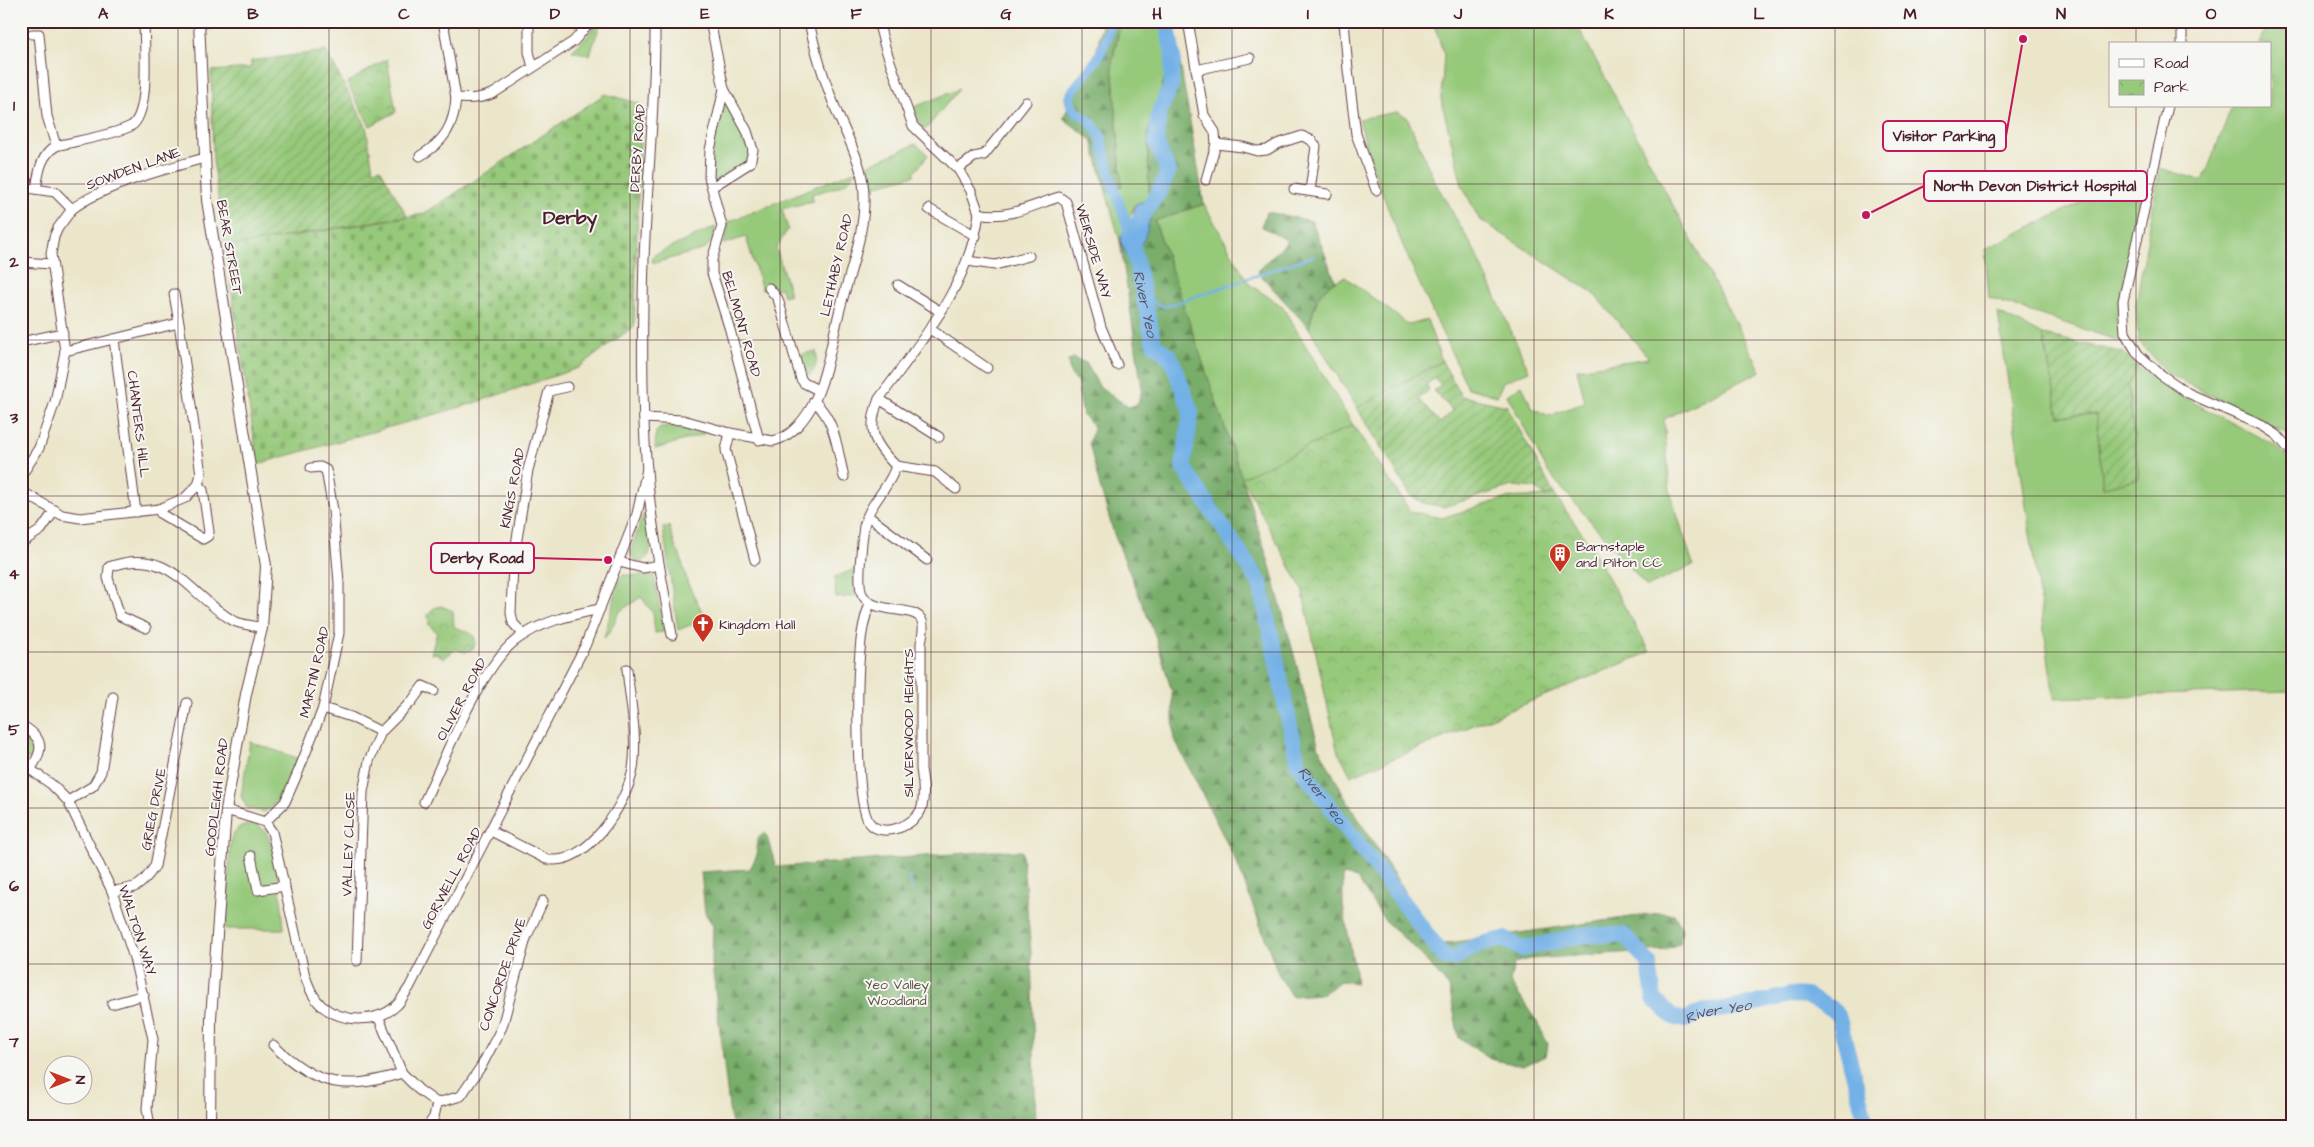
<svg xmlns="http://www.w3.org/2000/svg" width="2314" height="1147" viewBox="0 0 2314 1147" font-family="'Architects Daughter',sans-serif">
	<defs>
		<pattern id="forest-firs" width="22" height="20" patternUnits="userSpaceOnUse" patternTransform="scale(1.25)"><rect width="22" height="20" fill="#78ad6a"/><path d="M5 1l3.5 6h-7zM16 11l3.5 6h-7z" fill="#648c57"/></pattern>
		<pattern id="cemetery-stones" width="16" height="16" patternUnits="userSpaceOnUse" patternTransform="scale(1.25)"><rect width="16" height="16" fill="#96c97a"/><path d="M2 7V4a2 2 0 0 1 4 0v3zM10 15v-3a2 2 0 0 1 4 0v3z" fill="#83ac6a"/></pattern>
		<pattern id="park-crowns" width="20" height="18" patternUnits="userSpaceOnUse" patternTransform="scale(1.25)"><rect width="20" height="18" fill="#96c97a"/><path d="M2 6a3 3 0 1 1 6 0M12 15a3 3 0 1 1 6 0" fill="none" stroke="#83ac6a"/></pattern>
		<pattern id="garden-furrows" width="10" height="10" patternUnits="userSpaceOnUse" patternTransform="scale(1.25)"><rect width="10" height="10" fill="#96c97a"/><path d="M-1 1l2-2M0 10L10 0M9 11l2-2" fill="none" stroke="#83ac6a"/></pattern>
	</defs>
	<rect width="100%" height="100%" fill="#f6f6f2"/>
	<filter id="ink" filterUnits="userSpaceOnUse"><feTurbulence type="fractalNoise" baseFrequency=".02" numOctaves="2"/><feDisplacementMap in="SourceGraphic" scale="10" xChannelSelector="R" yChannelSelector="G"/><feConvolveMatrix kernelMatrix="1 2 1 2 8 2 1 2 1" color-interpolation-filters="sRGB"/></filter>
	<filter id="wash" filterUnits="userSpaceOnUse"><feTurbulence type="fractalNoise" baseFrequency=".0096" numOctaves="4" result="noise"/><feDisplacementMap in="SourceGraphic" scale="20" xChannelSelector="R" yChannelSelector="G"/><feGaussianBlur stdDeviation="1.12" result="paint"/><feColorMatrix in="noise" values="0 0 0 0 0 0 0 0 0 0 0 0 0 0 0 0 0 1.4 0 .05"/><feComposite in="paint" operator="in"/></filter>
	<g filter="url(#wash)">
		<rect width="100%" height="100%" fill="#ebe6ca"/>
		<!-- grass -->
		<g fill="#96c97a" stroke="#707452">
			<path d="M597 21H601L590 55 572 51 589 35Z"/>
			<path d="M1121 21H1160L1169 62 1148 132 1149 199 1135 204 1120 241 1106 192 1122 186 1112 62Z"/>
			<path d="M1433 21H1575L1761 371 1664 419 1670 492 1693 565 1647 587 1548 472 1507 395 1522 385 1532 408 1549 416 1585 402 1577 369 1649 358 1592 292 1479 219 1462 185 1441 99 1444 55Z"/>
			<path d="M2269 21H2293V443L2284 432 2166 373 2138 340 2136 304 2160 168 2203 181 2232 106H2270V44H2259Z"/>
			<path d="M724 89 753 150 750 163 713 187 711 150Z"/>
			<path d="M959 89 925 130 915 117 912 108Z"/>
			<path d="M1397 112 1407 117 1434 180 1477 255 1529 371 1503 382 1497 396 1468 388C1427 300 1383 212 1359 119Z"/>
			<path d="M916 144 928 155 914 173 915 175 871 187 866 166Z"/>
			<path d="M854 171C852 187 824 190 812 194L813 201 782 209 788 229 776 248 790 294 783 296 781 288 777 289 769 283 762 290 746 237 723 244 727 235 728 222Z"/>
			<path d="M2149 174 2115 320 2125 343 1989 298 1985 249 2123 182Z"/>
			<path d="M1204 204 1249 284 1282 306 1353 425 1242 478 1154 221Z"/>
			<path d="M715 227 714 237 705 249 654 263 652 261 654 255Z"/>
			<path d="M1345 277 1409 325 1427 320 1442 361 1357 408 1309 328C1315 304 1318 286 1345 277Z"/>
			<path d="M1998 313 2043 335 2059 416 2096 414 2103 487 2139 478 2128 386 2136 366 2179 395 2278 447 2293 464V691L2054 698Z"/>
			<path d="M670 426 703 432 704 434 655 449 656 432 661 427Z"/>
			<path d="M643 515H646C648 531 658 554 641 562L634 559 630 553Z"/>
			<path d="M669 526 675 546 680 555 688 584 706 619 678 630 663 528Z"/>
			<path d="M623 575 654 576 664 632 655 633 653 613 641 597 619 612 610 632 604 638 619 581Z"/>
			<path d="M21 729 30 734 37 746 34 757 29 759 21 757Z"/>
			<path d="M250 742 300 759C291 780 284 800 264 812L247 808 241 796Z"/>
			<path d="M255 824C258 826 263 828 265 831 277 847 282 907 284 929H225L231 838 239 827Z"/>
		</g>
		<!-- forest -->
		<g fill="url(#forest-firs)" stroke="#61664a">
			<path d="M1103 21H1121L1112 62 1122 186 1106 192 1092 140 1063 118 1096 53Z"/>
			<path d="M1160 21H1173L1204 204 1155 221 1242 478 1270 566 1319 748 1346 799 1416 910 1442 944 1659 913 1674 914 1682 929 1680 943 1665 950 1530 959 1514 963 1510 982 1537 1022 1548 1044 1546 1056 1523 1066 1490 1059 1459 1038 1449 987 1417 950 1385 921 1357 878 1343 875V906L1357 983 1340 981 1323 994 1291 996 1278 973 1237 863 1174 738 1172 692 1155 635 1114 534 1100 487 1089 443 1094 427 1083 416 1077 382 1070 373 1068 361 1074 358 1086 363 1099 386 1128 407 1138 404 1142 389 1120 241 1131 264 1153 207 1149 199 1148 132 1169 64Z"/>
			<path d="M1267 212 1312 221 1335 280 1317 297 1309 328 1257 271 1288 241 1261 226Z"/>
			<path d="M764 833 767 837 776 867 993 851H1022L1031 952 1036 1126H733L730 1116 712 964 713 925 705 913 701 872 750 869 757 855V839Z"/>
		</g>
		<!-- cemetery -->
		<path fill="url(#cemetery-stones)" stroke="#707452" d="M605 94 641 104 634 326 578 368 468 405 258 464 225 247 424 214Z"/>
		<!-- park -->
		<g fill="url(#park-crowns)" stroke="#707452">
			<path d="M387 59 396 112 370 126 347 83Z"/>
			<path d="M816 351C818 358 816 371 809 375L806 374 800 355Z"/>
			<path d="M1353 425 1410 511 1441 518 1507 498 1546 496 1554 494 1590 545 1650 652 1351 776 1337 749 1302 589 1242 478Z"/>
			<path d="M855 569 854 582 857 596 836 598 835 577Z"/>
			<path d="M441 606 453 611 454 627C466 632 481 633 473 649L465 652 456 649 444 658 436 653 431 654 437 632 429 625 428 615 434 608Z"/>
		</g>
		<!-- garden -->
		<g fill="url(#garden-furrows)" stroke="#707452" fill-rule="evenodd">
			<path d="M326 51 366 126 373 170 380 168 407 216 225 247 213 160 211 71 251 68V61Z"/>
			<path d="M2043 335 2124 353 2136 366 2128 386 2139 479 2103 487 2096 414 2059 416Z"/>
			<path d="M1442 361 1461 396 1507 406 1554 494 1546 496 1535 488 1512 486 1443 507 1423 503 1411 496 1357 408ZM1435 378 1441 385 1434 391 1453 411 1440 423 1419 399 1429 390 1426 385Z"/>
		</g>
		<!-- water -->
		<path fill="#73b1e6" stroke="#5e6888" d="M1149 199 1153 207 1145 237 1131 265 1120 240 1127 224 1136 220 1133 212 1136 204Z"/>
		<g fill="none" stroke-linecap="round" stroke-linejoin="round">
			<!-- stream -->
			<g stroke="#73b1e6" stroke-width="2.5">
				<path d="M1144 298 1165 307 1313 256"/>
				<path d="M909 876 912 890"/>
			</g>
			<!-- canal -->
			<path stroke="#73b1e6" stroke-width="10" d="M1110 21 1107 38 1098 58 1074 89 1069 98 1071 105 1077 112 1090 121 1100 135 1113 186 1130 233"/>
			<!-- river -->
			<path stroke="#73b1e6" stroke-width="16" id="s1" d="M1167 21 1173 57 1171 85 1159 113 1156 141 1168 172 1159 192 1130 233 1154 344 1171 358 1191 412 1183 467 1260 583 1298 764 1445 958 1455 959C1470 945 1485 943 1504 939L1522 949 1583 935H1624L1649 963 1654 999 1673 1017 1685 1020 1702 1012 1739 1007 1790 995 1806 996 1829 1007 1838 1015 1867 1126"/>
		</g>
	</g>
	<g filter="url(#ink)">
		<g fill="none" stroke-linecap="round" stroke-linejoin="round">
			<!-- minor casing -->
			<g stroke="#623d43" stroke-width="11">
				<g id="minor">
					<path d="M443 21 456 98C470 99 481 99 494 93L574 41 591 21"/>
					<path d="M529 21V52L533 67"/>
					<path d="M655 21C656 101 647 180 644 259 642 329 641 400 647 470 651 526 662 580 672 635"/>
					<path d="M710 21 724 89 710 150 709 177 722 226 712 260V273L730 330 759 440"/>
					<path d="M878 21 885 47 913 126 958 169 971 191 979 213"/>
					<path d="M1188 21 1204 115 1215 132 1216 144 1206 180"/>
					<path d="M1344 21 1348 70 1356 134 1376 190"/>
					<path d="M199 23 213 21"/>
					<path d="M32 34H39L47 116 56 146C40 156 39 172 36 189"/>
					<path d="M2182 44V21"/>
					<path d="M1196 70 1250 58"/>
					<path d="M2168 106 2123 301 2125 333 2138 354 2160 374 2188 393 2263 426 2277 435 2293 454"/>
					<path d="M1216 144 1243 147 1257 151 1267 150 1277 144 1302 136 1311 140 1316 146 1310 191"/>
					<path d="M56 146C76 141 114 135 131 126 151 114 144 44 144 21"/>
					<path d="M420 156C444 142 454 126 456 98"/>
					<path d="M958 169 974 157 984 155 1026 102"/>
					<path d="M21 187 55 192 72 209C106 184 163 170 204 158"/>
					<path d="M712 187 750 163 753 150 747 131 724 89"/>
					<path d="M1294 189 1327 194"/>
					<path d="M929 209 976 236"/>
					<path d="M979 213C1005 220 1034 205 1059 197L1066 202 1101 327 1117 365"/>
					<path d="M967 261 995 265 1029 256"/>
					<path d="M21 262 51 264"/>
					<path d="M898 285 941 312"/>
					<path d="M769 288 778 299 801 379 804 383 818 390"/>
					<path d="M174 294 179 323"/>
					<path d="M930 329 987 368"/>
					<path d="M114 339 136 512"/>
					<path d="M21 342 63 333"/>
					<path d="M879 399 939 437"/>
					<path d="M814 401C836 421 837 449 844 477"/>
					<path d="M644 418 683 420 730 433 773 441C791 438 807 417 815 400 827 373 832 341 839 313 849 272 869 226 863 183 860 160 847 136 838 115 826 85 815 53 809 21"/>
					<path d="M730 433 726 450 755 560"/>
					<path d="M896 466 935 472 956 489"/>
					<path d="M21 476 39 448 55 402 65 351 51 254 54 237 58 228 72 209"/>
					<path d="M21 491 62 515 80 518 159 509 161 514 203 539 208 536 209 532 203 490 198 485 201 474 179 323 65 351"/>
					<path d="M159 509 185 498 198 485"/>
					<path d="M868 516 927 560"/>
					<path d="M21 543 41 530 55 510"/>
					<path d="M619 562 643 568 659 565"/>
					<path d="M870 603C864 619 861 634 860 651 857 681 855 802 869 822 881 840 917 825 922 807 925 794 923 781 921 769V643C922 637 925 627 922 621 916 604 873 616 862 594 857 584 862 540 864 526 869 503 889 489 896 466 874 444 866 431 879 399 920 342 970 285 979 213"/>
					<path d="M146 628 120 616 108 578 109 567C170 545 187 593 232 620 240 625 253 625 262 628"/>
					<path d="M524 635 513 623 511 613 513 564 528 470 549 391 567 387"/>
					<path d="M323 708 351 717 381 732 369 761 363 792 357 961"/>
					<path d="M21 725C43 737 45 749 31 768"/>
					<path d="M381 732 412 701 423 686 434 691"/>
					<path d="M21 763 51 784 68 801 112 891 134 958 153 1039 147 1109 150 1126"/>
					<path d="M68 801 93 786 101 772 113 697"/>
					<path d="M424 802C444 760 480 668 515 641 539 622 570 615 600 609"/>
					<path d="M226 810 265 822 272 832 305 976C309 987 313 998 322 1006 343 1023 378 1024 398 1004 402 999 405 993 409 988L585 646 637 514 647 469"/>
					<path d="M265 822 285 802 299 770 323 708 339 633V583L333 510 326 470 320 467 311 468"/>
					<path d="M491 831 546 859C586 869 627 803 633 769 638 737 630 701 627 669"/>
					<path d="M251 856 258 890 285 886"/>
					<path d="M112 891C137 888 140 888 155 866L187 703"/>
					<path d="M112 1004 144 995"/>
					<path d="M378 1016 402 1073 419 1090 437 1103 461 1096 482 1065 502 1027 526 938 543 901"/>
					<path d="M273 1045C317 1087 345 1091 402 1073"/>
					<path d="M428 1126 434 1117 437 1103"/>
				</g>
			</g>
			<!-- tertiary casing -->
			<g stroke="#623d43" stroke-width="12">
				<path id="tertiary" d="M199 21 207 200 266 566 262 628 246 694 226 810 211 1018 210 1126"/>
			</g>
			<!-- minor -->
			<use href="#minor" stroke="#fff" stroke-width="9"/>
			<!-- tertiary -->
			<use href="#tertiary" stroke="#fff" stroke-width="10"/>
		</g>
	</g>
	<!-- grid -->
	<path fill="none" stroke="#4a1f2b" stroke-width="1" stroke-opacity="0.55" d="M178 21V1126M329 21V1126M479 21V1126M630 21V1126M780 21V1126M931 21V1126M1082 21V1126M1232 21V1126M1383 21V1126M1534 21V1126M1684 21V1126M1835 21V1126M1985 21V1126M2136 21V44M2136 106V1126M21 184H2293M21 340H2293M21 496H2293M21 652H2293M21 808H2293M21 964H2293"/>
	<!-- icons -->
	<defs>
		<g id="building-pin" transform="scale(1.125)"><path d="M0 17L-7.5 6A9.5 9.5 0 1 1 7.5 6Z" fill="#c8321e" stroke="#f6f6f2"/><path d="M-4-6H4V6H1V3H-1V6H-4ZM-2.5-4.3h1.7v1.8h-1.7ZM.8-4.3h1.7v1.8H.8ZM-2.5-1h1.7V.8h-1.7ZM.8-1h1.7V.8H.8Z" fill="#fff"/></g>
		<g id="church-pin" transform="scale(1.125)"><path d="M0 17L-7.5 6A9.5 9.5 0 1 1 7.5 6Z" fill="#c8321e" stroke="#f6f6f2"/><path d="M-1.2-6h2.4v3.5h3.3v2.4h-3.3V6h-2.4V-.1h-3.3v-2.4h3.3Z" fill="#fff"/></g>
	</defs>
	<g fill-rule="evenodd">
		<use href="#building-pin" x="1560" y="554"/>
		<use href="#church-pin" x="703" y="624"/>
	</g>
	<g text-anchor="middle" stroke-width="4" stroke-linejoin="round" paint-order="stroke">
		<!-- street labels -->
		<g font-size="14" fill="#4a1f2b" stroke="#f6f6f2">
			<text transform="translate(637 148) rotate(-86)" y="5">DERBY ROAD</text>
			<text transform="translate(133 168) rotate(-20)" y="5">SOWDEN LANE</text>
			<text transform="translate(230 247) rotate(80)" y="5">BEAR STREET</text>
			<text transform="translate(1094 251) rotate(74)" y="5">WEIRSIDE WAY</text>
			<text transform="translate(836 265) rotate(-77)" y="5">LETHABY ROAD</text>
			<text transform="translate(742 324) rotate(74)" y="5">BELMONT ROAD</text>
			<text transform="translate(139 424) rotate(83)" y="5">CHANTERS HILL</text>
			<text transform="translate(512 488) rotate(-79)" y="5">KINGS ROAD</text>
			<text transform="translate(314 672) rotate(-77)" y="5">MARTIN ROAD</text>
			<text transform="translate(461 699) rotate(-62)" y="5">OLIVER ROAD</text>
			<text transform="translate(908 723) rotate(-90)" y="5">SILVERWOOD HEIGHTS</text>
			<text transform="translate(216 797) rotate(-83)" y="5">GOODLEIGH ROAD</text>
			<text transform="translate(153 809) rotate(-79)" y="5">GRIEG DRIVE</text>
			<text transform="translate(348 844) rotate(-88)" y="5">VALLEY CLOSE</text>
			<text transform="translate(451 878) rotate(-62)" y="5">GORWELL ROAD</text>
			<text transform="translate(138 930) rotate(72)" y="5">WALTON WAY</text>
			<text transform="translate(502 974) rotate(-71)" y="5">CONCORDE DRIVE</text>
		</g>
		<!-- poi labels -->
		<g font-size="14" fill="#4a1f2b" stroke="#f6f6f2" text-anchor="start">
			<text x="1576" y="551">Barnstaple<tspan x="1576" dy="16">and Pilton CC</tspan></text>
			<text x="719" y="629">Kingdom Hall</text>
		</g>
		<!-- park labels -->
		<g font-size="14" fill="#615243" stroke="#f6f6f2">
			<text x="897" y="989">Yeo Valley<tspan x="897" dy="16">Woodland</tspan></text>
		</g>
		<!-- water labels -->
		<g font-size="15" font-style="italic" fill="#58526c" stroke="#f6f6f2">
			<text dy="5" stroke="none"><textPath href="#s1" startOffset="301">River Yeo</textPath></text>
			<text dy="5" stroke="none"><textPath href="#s1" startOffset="841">River Yeo</textPath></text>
			<text dy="5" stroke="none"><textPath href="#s1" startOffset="1380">River Yeo</textPath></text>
		</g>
		<!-- district labels -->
		<g font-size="19" font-weight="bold" fill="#4a1f2b" stroke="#f6f6f2">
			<text x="570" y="224">Derby</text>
		</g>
	</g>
	<!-- callouts -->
	<path fill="none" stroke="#c2185b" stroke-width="2" d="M2023 39L2006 136M1866 215L1924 186M608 560L534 558"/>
	<g fill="#c2185b" stroke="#f6f6f2" stroke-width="2">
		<circle cx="2023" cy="39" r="5"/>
		<circle cx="1866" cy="215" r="5"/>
		<circle cx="608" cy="560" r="5"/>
	</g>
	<g fill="#f6f6f2" stroke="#c2185b" stroke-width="2">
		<rect x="1883" y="121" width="123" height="30" rx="5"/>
		<rect x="1924" y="171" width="223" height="30" rx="5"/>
		<rect x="431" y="543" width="103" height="30" rx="5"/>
	</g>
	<g font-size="15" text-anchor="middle" font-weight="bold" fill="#4a1f2b">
		<text x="1944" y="141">Visitor Parking</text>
		<text x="2035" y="191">North Devon District Hospital</text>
		<text x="482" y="563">Derby Road</text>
	</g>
	<!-- margin -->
	<rect width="2314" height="1147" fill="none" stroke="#f6f6f2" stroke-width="55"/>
	<!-- legend -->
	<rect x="2109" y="42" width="162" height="65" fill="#f6f6f2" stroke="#b1a0a2"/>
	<rect x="2119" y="59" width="25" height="8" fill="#ffffff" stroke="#b1a0a2"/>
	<text x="2154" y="68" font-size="15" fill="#4a1f2b">Road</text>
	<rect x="2119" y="80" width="25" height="15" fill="url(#park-crowns)" stroke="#b1a0a2"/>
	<text x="2154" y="92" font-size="15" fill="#4a1f2b">Park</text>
	<!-- north arrow -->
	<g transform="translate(68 1080) rotate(90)"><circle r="24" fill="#f6f6f2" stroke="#b1a0a2"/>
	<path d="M0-4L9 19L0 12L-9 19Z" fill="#c8321e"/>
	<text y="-8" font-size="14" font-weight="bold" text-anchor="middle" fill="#4a1f2b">N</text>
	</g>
	<rect x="28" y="28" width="2258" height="1092" fill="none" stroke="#4a1f2b" stroke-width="2"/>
	<g font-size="16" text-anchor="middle" font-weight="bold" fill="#4a1f2b">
		<text x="103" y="19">A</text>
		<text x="253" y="19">B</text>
		<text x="404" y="19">C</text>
		<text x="555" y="19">D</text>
		<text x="705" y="19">E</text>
		<text x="856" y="19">F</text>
		<text x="1006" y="19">G</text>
		<text x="1157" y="19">H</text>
		<text x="1308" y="19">I</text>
		<text x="1458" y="19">J</text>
		<text x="1609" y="19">K</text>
		<text x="1759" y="19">L</text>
		<text x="1910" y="19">M</text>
		<text x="2061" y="19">N</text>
		<text x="2211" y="19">O</text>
		<text x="14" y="111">1</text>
		<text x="14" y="267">2</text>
		<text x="14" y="423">3</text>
		<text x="14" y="579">4</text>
		<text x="14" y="735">5</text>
		<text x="14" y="891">6</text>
		<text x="14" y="1047">7</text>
	</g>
</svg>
